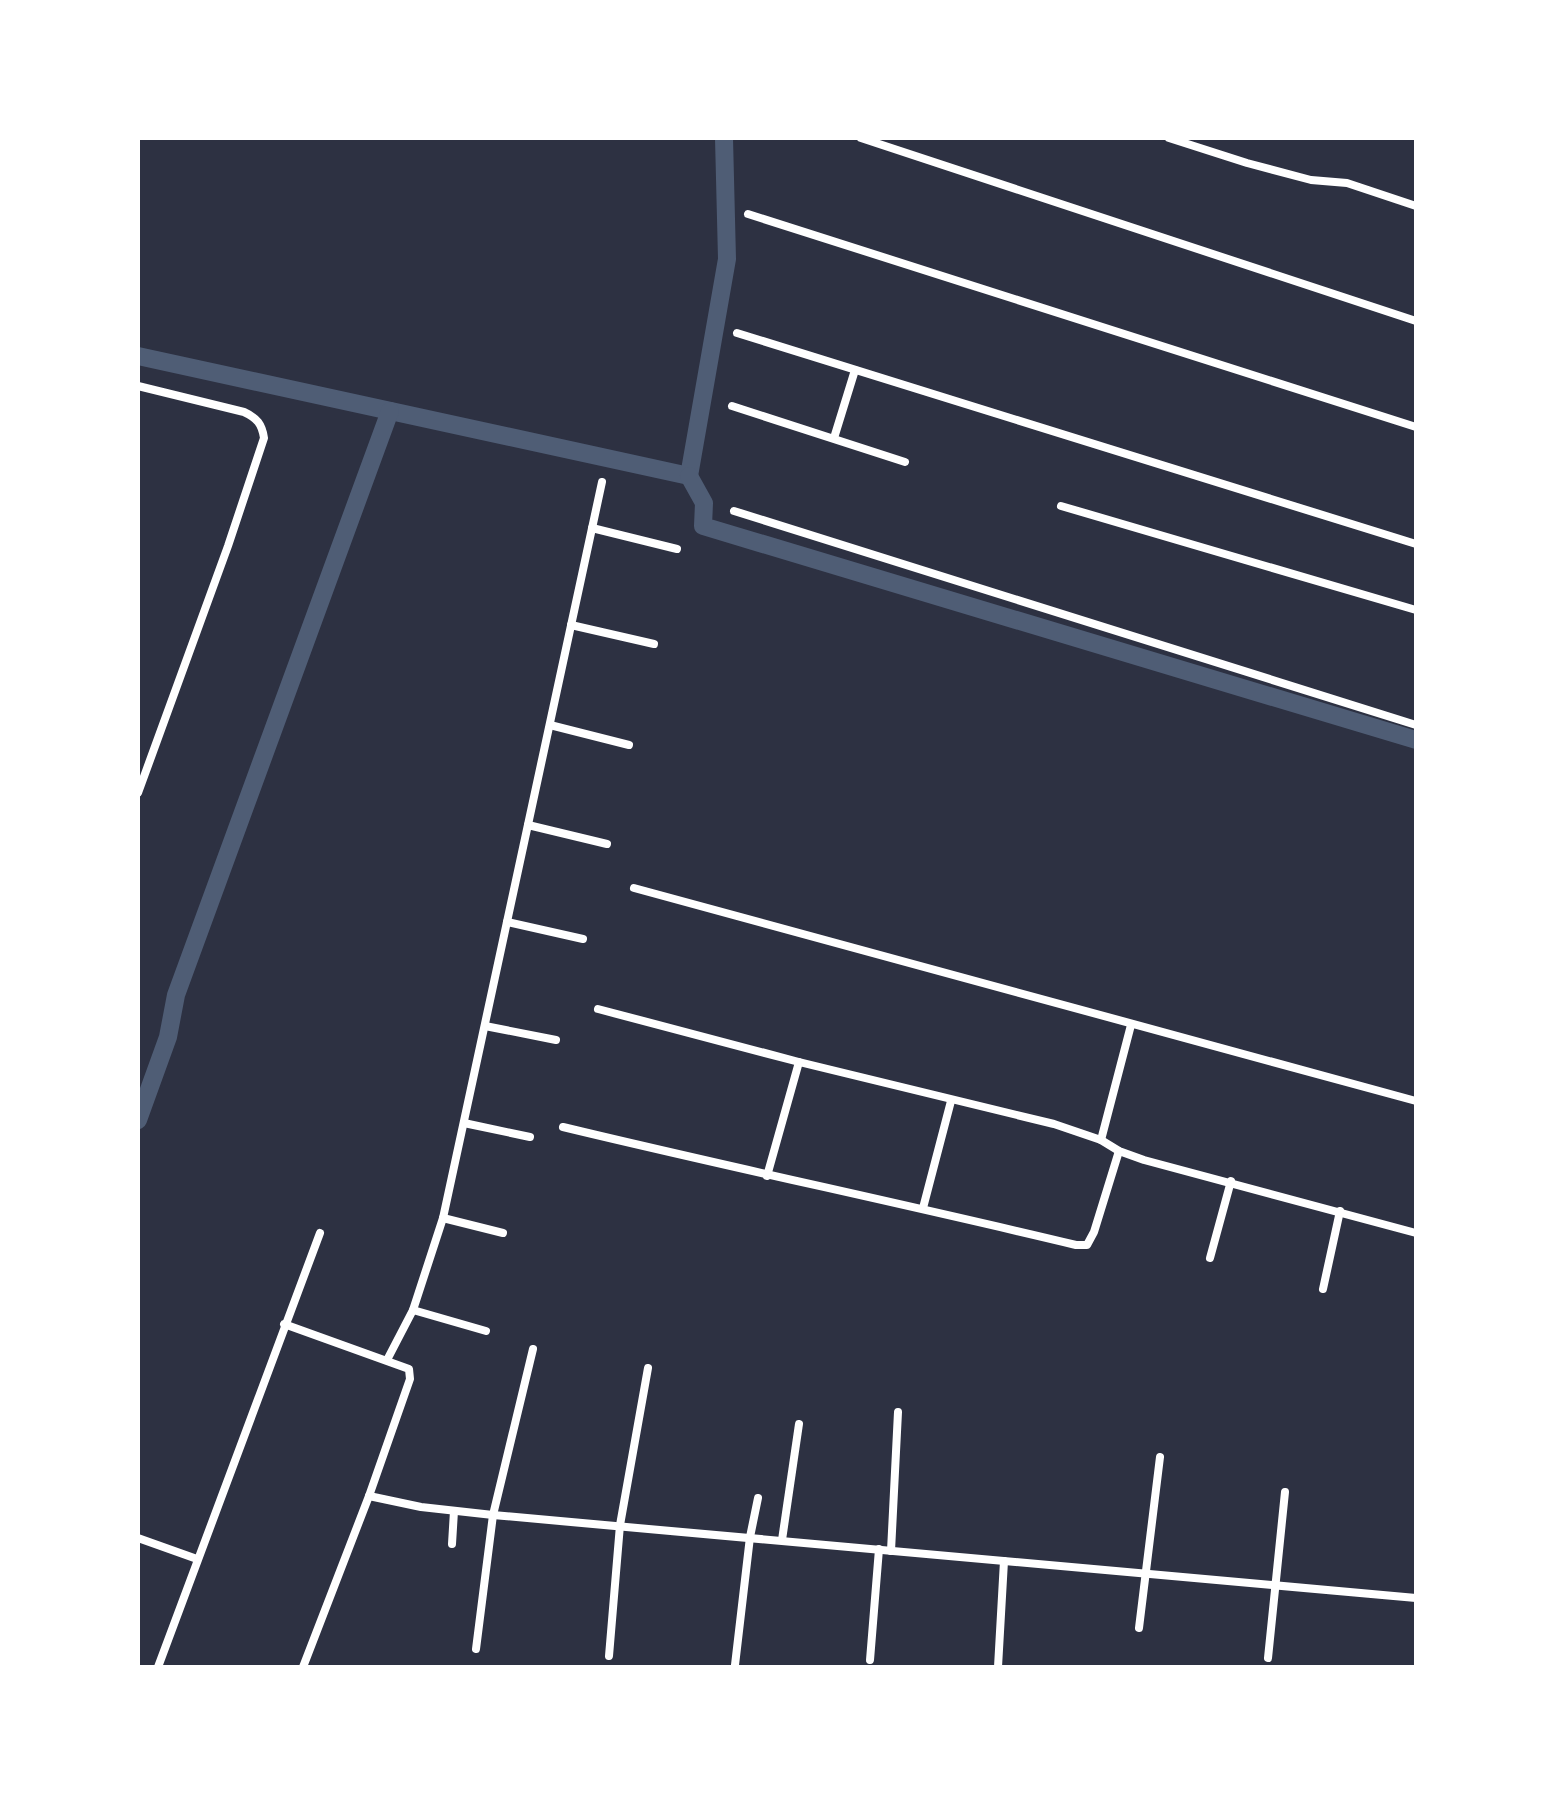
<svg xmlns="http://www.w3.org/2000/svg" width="1554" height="1805" viewBox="0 0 1554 1805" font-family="'Fira Sans',sans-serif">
	<rect width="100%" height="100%" fill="#2d3142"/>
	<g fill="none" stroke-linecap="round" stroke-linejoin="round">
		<!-- canal -->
		<g stroke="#4f5d75" stroke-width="18">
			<path d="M138 356 689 476 727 259 724 138"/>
			<path d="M689 476 704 503 703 526 1416 740"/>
			<path d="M138 1120 168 1037 176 995 390 411"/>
		</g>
		<!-- minor -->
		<g stroke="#fff" stroke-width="8">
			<path d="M861 138 1416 321"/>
			<path d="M1169 138 1247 163 1311 180 1347 183 1416 206"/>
			<path d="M748 214 1416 427"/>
			<path d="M737 333 1416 544"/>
			<path d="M138 386 244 412C257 418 262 424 264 438L228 546 138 793"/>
			<path d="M732 406 905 462"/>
			<path d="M834 438 855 370"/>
			<path d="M1061 506 1416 610"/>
			<path d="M734 511 1416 725"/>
			<path d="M592 528 677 549"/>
			<path d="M571 625 654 644"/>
			<path d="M550 725 629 745"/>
			<path d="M528 825 607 844"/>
			<path d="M634 888 1416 1101"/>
			<path d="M507 922 583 939"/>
			<path d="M598 1009 799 1062 1054 1124 1101 1140 1119 1151 1144 1160 1416 1233"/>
			<path d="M485 1026 556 1040"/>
			<path d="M464 1123 530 1137"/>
			<path d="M563 1127C733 1168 905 1204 1076 1245H1087L1094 1232 1119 1151"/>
			<path d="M1101 1140 1131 1025"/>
			<path d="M767 1176 799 1062"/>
			<path d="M923 1208 951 1101"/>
			<path d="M443 1218 503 1233"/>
			<path d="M1210 1258 1231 1181"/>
			<path d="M1323 1289 1340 1211"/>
			<path d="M413 1310 486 1331"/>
			<path d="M284 1324 409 1369 410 1379 369 1496 303 1667"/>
			<path d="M387 1360 413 1310 443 1218 602 482"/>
			<path d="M369 1496 421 1507 493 1515 1416 1598"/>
			<path d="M138 1538 197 1559"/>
			<path d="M782 1540 799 1424"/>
			<path d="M452 1544 454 1511"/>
			<path d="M891 1551 898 1412"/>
			<path d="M1139 1628 1160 1457"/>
			<path d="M476 1649 493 1515 533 1349"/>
			<path d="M609 1656 620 1525 648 1368"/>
			<path d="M1268 1658 1285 1492"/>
			<path d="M870 1660 879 1549"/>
			<path d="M735 1665 750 1537 758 1498"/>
			<path d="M158 1667 320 1233"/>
			<path d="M998 1667 1004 1561"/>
		</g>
	</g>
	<!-- border -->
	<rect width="1554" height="1805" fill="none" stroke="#ffffff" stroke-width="280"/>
</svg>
